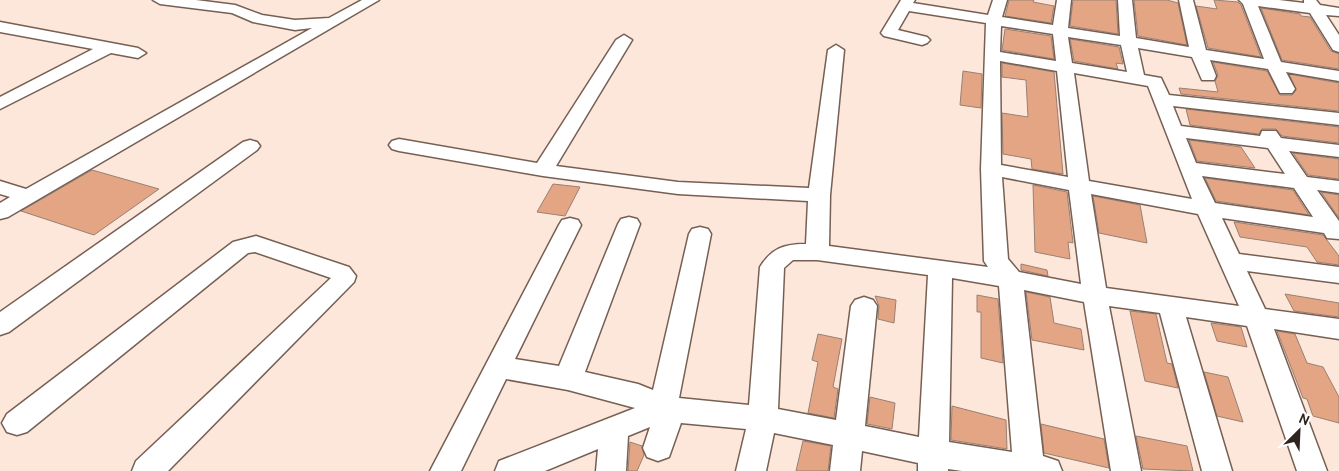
<svg xmlns="http://www.w3.org/2000/svg" width="1339" height="471" viewBox="0 0 1339 471" font-family="Cabin,sans-serif">
	<rect width="100%" height="100%" fill="#fde7db"/>
	<!-- building -->
	<g fill="#e4a584" stroke="#998073">
		<path d="M1009 0H1034L1033 2 1054 6 1051 23 1005 16Z"/>
		<path d="M1073 0H1116L1118 34 1070 26Z"/>
		<path d="M1134 0H1167L1178 3 1187 45 1138 36Z"/>
		<path d="M1214 0 1238 2 1241 5 1261 57 1208 48 1196 6 1217 9Z"/>
		<path d="M1261 8 1300 14 1301 16 1310 17 1331 51 1339 54V69L1282 60Z"/>
		<path d="M1005 29 1051 36 1054 59 1002 50Z"/>
		<path d="M1070 39 1119 47 1123 64 1116 63 1118 69 1074 61Z"/>
		<path d="M1213 62 1267 71 1280 95H1292L1296 90 1289 74 1339 83V111L1181 94 1179 88 1218 92 1215 81 1218 75Z"/>
		<path d="M1002 63 1054 72 1063 174 1032 169 1031 159 1003 154 1002 113 1028 117 1026 80 1002 77Z"/>
		<path d="M963 71 982 74 981 108 960 105Z"/>
		<path d="M1186 109 1339 127V143L1282 136 1276 129H1262L1259 134 1190 125Z"/>
		<path d="M1189 140 1241 147 1255 168 1197 161Z"/>
		<path d="M1293 153 1339 159V179L1308 175Z"/>
		<path d="M92 170 159 189 94 235 21 211Z"/>
		<path d="M1205 178 1293 190 1309 215 1216 201Z"/>
		<path d="M553 184 580 187 565 216 537 212Z"/>
		<path d="M1033 185 1067 192 1073 243 1068 242 1070 259 1035 252Z"/>
		<path d="M1321 192 1339 195V218Z"/>
		<path d="M1093 196 1140 205 1147 243 1099 233Z"/>
		<path d="M1234 222 1323 235 1339 256V265L1317 262 1307 247 1240 237Z"/>
		<path d="M1021 264 1047 270 1048 276 1021 270Z"/>
		<path d="M1026 292 1050 297 1054 323 1081 329 1084 350 1032 340Z"/>
		<path d="M1285 294 1339 303V317L1294 311Z"/>
		<path d="M977 295 998 299 1003 363 981 358V312H977Z"/>
		<path d="M875 296 896 300 894 323 878 319 879 306Z"/>
		<path d="M1130 311 1156 314 1167 363 1172 364 1178 388 1145 381Z"/>
		<path d="M1211 323 1241 327 1247 347 1217 341Z"/>
		<path d="M1277 331 1295 334 1307 363 1323 367 1339 397V423L1313 416 1307 399 1303 398Z"/>
		<path d="M818 334 842 339 833 387 838 389 834 418 808 413 818 362 812 360Z"/>
		<path d="M1204 372 1228 377 1243 422 1217 416Z"/>
		<path d="M870 397 895 403 892 429 867 424Z"/>
		<path d="M952 406 1006 420 1007 449 951 440Z"/>
		<path d="M1041 424 1104 439 1109 468 1044 453Z"/>
		<path d="M1136 436 1187 446 1193 471 1143 469Z"/>
		<path d="M803 441 831 446 828 471H796Z"/>
		<path d="M630 442 642 446 644 455 637 471H628Z"/>
	</g>
	<g fill="none" stroke-linecap="round" stroke-linejoin="round">
		<!-- minor casing -->
		<g stroke="#765f53" stroke-width="3">
			<g id="minor">
				<path d="M153 0H196L235 5 262 15 295 20 329 18 362 0H379L8 217 0 219V203L10 197 0 194V181L26 189 312 28 295 30 253 22 232 13 160 4Z"/>
				<path d="M901 0H915L913 3 988 15 993 0H1007L1002 17 1053 25 1057 0H1071L1068 28 1120 36 1118 0H1132L1136 38 1189 47 1179 0H1193L1206 50 1264 59 1243 4 1239 0H1279L1304 3V0H1316L1320 5 1339 8V16L1326 15 1339 35V52L1333 50 1310 13 1258 6 1281 62 1339 71V81L1286 72 1295 89 1292 93H1280L1268 69 1210 60 1216 76 1214 80H1202L1192 57 1138 48 1144 75 1161 78 1169 95 1339 113V125L1173 106 1181 126 1260 136 1262 131H1276L1281 138 1339 145V157L1289 151 1307 177 1339 181V193L1317 190 1339 221V239L1327 238 1324 233 1222 218 1239 254 1339 267V283L1247 271 1265 309 1339 319V339L1274 329 1327 471H1297L1247 326 1186 317 1232 471H1202L1160 313 1109 306 1141 471H1111L1084 302 1024 290 1043 456 1058 461 1062 471H962L948 469V471H918V463L862 451 860 471H830L833 445 774 433 766 471H736L746 429 681 423 669 457 658 461 647 457 643 448 650 427 628 436 626 471H596L598 449 545 471H495L499 461 635 408 568 390 506 379 461 471H430L559 225 562 220 570 218 578 220 581 225 515 359 559 366 618 224 621 219 629 217 637 219 640 224 585 372 638 384 653 390 689 234 692 229 700 227 708 229 711 234 679 398 749 405 760 267C772 248 784 244 806 244L808 201 678 194 543 176 399 151 392 149 389 145 392 141 399 139 537 163 616 40 624 35 632 40 556 166 678 182 809 188 828 50 836 45 844 50 830 195 829 246 988 267 984 261 981 169 986 23 909 11 898 30 927 37 930 40 927 43 922 45 884 36 881 33ZM1001 26 1053 34 1056 61 1000 52ZM1068 37 1121 45 1127 72 1072 63ZM1000 61 1057 71 1068 177 1001 165ZM1074 73 1148 86 1192 199 1089 181ZM1186 138 1268 148 1285 174 1196 163ZM1202 176 1294 188 1313 217 1215 203ZM1002 177 1069 190 1081 284 1019 272 1008 259ZM1091 194 1198 214 1239 306 1106 288ZM793 260H817L928 275 919 437 865 426 877 306 873 300 864 297 855 300 851 306 836 420 778 409 784 268ZM952 278 999 286 1012 452 949 442Z"/>
				<path d="M0 22 138 48 146 53 138 58 111 53 0 109V97L93 49 0 32Z"/>
				<path d="M250 140 257 142 260 146 257 150 9 332 0 335V312L243 142Z"/>
				<path d="M256 236 349 267 356 276 354 282 168 471H132L136 461 331 278 255 252 248 253 27 432 17 435 7 432 2 423 7 414 233 242Z"/>
			</g>
		</g>
		<!-- minor -->
		<use href="#minor" fill="#fff" fill-rule="evenodd"/>
	</g>
	<!-- north arrow -->
	<g transform="translate(1299 431) rotate(24)" stroke="#ffffff" stroke-width="4" paint-order="stroke">
	<path d="M0-4L9 19L0 12L-9 19Z" fill="#2e241f"/>
	<text y="-8" font-size="14" font-weight="bold" text-anchor="middle" fill="#2e241f">N</text>
	</g>
</svg>
